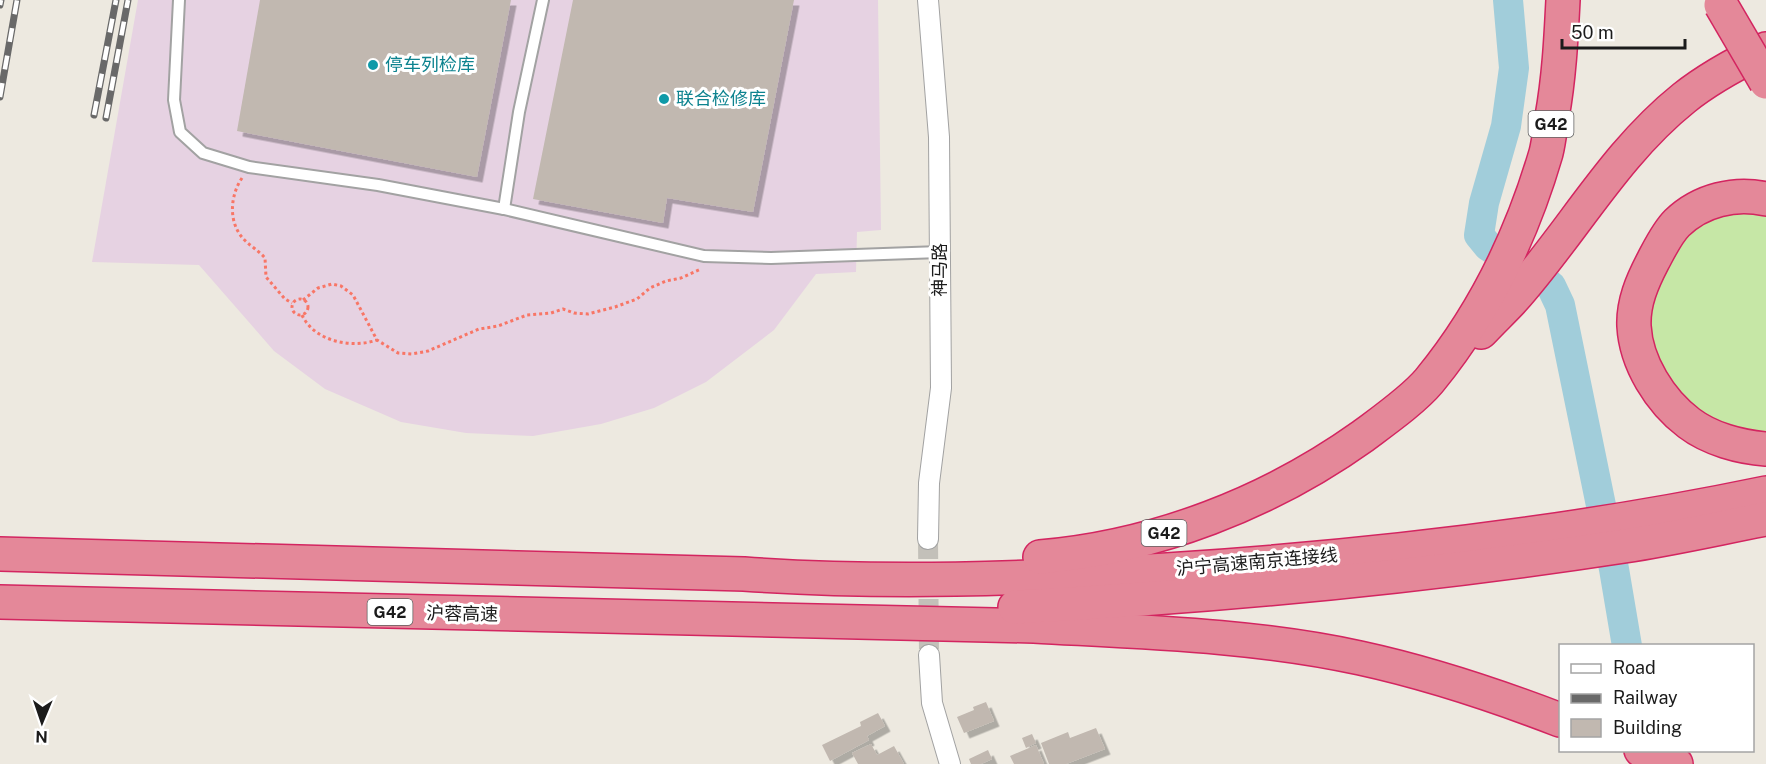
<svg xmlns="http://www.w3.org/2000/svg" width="1766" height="764" viewBox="0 0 1766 764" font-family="'Public Sans','Noto Sans SC',sans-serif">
	<defs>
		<filter id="shadow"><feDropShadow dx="5.5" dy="5.5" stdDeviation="0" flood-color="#0004"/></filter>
	</defs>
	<rect width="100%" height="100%" fill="#ede9e0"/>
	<!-- industrial -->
	<path fill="#e6d2e2" d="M138 0H878L881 230 857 232 856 272 816 274 774 330 706 382 654 408 601 424 533 436 466 433 401 422 325 389 274 351 199 265 92 262Z"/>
	<!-- grass -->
	<path fill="#c6e7a6" d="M1723 211H1766V440L1697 415 1670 386 1650 341 1651 302 1664 263 1689 229Z"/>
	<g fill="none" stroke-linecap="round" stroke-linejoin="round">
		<!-- river -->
		<path stroke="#a1cdda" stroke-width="30" d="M1508 0 1514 68 1506 126 1484 203 1479 235 1488 246 1551 286 1560 305 1614 569 1627 646"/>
	</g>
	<!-- building -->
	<g fill="#c1b8b0" filter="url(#shadow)">
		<path d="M260 0H511L477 177 237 131Z"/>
		<path d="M573 0H794L753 212 667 198 663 223 533 199Z"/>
		<path d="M986 702 994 721 964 733 957 717 974 710 973 707Z"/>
		<path d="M878 713 885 726 867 736 869 740 830 761 822 745 861 726 860 722Z"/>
		<path d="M1096 728 1105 749 1066 764H1049L1041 743 1068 732 1070 738Z"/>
		<path d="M1032 734 1036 743 1026 748 1022 738Z"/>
		<path d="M871 744 877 755 894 746 904 764H858L852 753Z"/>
		<path d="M1036 745 1044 764H1014L1010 756Z"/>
		<path d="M988 750 992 759 981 764H971L969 759Z"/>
	</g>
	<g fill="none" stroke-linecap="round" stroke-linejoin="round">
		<!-- street-tunnel -->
		<path stroke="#c3c0b9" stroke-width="20" stroke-dasharray="20 10" stroke-linecap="butt" d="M928 539 929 655"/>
		<!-- lane casing -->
		<g stroke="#a2a2a2" stroke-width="14">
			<g id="lane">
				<path d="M179 0 174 100 180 132 203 153 249 167 378 185 504 209 704 256 771 258 940 252"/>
				<path d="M504 209 519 112 543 0"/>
			</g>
		</g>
		<!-- street casing -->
		<g stroke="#a2a2a2" stroke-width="22">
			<g id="street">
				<path d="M928 0 939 137 941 388 929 483 928 539"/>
				<path d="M929 655 932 703 950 764"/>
			</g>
		</g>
		<!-- highway casing -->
		<g stroke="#d32560" stroke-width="36">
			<g id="highway">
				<path d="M1766 199C1735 192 1701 200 1677 223 1667 233 1660 248 1653 261 1642 282 1633 303 1634 326 1636 363 1660 401 1689 423 1710 439 1740 447 1766 449"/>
				<path d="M1481 332C1491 321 1503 310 1513 299 1572 233 1614 154 1684 98 1709 78 1737 63 1766 49"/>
				<path d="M0 554 744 574C885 584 1026 579 1167 570 1368 557 1569 534 1766 493"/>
				<path d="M1040 557C1156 547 1269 503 1363 436 1383 421 1413 400 1429 381 1484 314 1522 235 1546 153 1549 141 1550 129 1552 117 1559 78 1561 40 1563 0"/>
				<path d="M0 602 1034 626C1142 632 1255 635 1360 658 1429 673 1495 695 1560 720"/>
				<path d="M1015 607C1219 596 1422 577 1624 546 1671 539 1719 528 1766 519"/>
				<path d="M1641 750 1676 764"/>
			</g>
		</g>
		<!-- path -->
		<g stroke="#f87666" stroke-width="3" stroke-dasharray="3 3" stroke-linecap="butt">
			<path d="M242 178C231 194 228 219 241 236 247 244 258 250 265 258L266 277 285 299 292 303"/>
			<circle cx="300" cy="307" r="8"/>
			<path d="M303 300 318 288 332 284 341 286 353 295 377 340 398 353 412 354 428 351 479 329 498 326 527 315 551 313 563 309 574 313 588 314 615 307 637 299 650 288 666 281 681 278 701 269"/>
			<path d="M302 315C314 341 351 349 377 340"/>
		</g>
		<!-- lane -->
		<use href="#lane" stroke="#fff" stroke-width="10"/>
		<!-- street -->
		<use href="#street" stroke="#fff" stroke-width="20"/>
		<!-- highway -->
		<use href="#highway" stroke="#e48899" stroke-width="33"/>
		<!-- rail casing -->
		<g stroke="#696969" stroke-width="7">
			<g id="rail">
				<path d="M0 5 1 0"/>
				<path d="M0 97 17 0"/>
				<path d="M94 115 116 0"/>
				<path d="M106 118 128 0"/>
			</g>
		</g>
		<!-- rail -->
		<use href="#rail" stroke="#fff" stroke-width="4.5" stroke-dasharray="14" stroke-linecap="butt"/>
		<!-- highway-bridge casing -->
		<g stroke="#d32560" stroke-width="36" stroke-linecap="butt">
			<path id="highway-bridge" d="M1721 5 1766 82"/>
		</g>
		<!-- highway-bridge -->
		<use href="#highway-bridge" stroke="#e48899" stroke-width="33"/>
	</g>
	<!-- markers -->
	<g fill="#0f9aa8" stroke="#fff" stroke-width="2">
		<circle cx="373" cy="65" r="6"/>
		<circle cx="664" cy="99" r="6"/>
	</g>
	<g text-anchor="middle" stroke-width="6" stroke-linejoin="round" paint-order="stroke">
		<!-- shield labels -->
		<g fill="#fff" stroke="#5f5f5f" stroke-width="1.5">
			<rect x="1528.5" y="111" width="45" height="26" rx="4.5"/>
			<rect x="1141.5" y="520" width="45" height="26" rx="4.5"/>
			<rect x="367.5" y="599" width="45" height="26" rx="4.5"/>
		</g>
		<g font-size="16" font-weight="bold" fill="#1b1b1b">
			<text x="1551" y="130">G42</text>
			<text x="1164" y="539">G42</text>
			<text x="390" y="618">G42</text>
		</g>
		<!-- culture labels -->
		<g font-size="18" fill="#0d838f" stroke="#fff" text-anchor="start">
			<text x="385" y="71">停车列检库</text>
			<text x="676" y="105">联合检修库</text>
		</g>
		<!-- street labels -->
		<g font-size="18" fill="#1b1b1b" stroke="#fff">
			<text transform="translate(940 270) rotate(-90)" y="6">神马路</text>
			<text transform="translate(1257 562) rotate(-5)" y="6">沪宁高速南京连接线</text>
			<text transform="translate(462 614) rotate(1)" y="6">沪蓉高速</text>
		</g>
	</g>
	<!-- legend -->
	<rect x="1559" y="644" width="195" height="108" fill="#ffffff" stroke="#a4a4a4" stroke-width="1.5"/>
	<rect x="1571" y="664" width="30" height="9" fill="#ffffff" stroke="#a4a4a4" stroke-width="1.5"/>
	<text x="1613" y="674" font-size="18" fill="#1b1b1b">Road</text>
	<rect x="1571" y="694" width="30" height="9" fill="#696969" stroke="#a4a4a4" stroke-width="1.5"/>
	<text x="1613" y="704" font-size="18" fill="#1b1b1b">Railway</text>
	<rect x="1571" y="719" width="30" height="18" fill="#c1b8b0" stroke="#a4a4a4" stroke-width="1.5"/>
	<text x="1613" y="734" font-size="18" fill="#1b1b1b">Building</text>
	<!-- north arrow -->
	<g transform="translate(42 722) rotate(182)" stroke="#ffffff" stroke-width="4.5" paint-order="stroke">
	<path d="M0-4.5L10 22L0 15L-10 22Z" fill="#1b1b1b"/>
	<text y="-9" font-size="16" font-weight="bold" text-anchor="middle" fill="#1b1b1b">N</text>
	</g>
	<!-- scale -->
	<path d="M1562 39v9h123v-9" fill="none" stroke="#1b1b1b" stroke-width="3"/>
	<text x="1571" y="39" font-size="18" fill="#1b1b1b" stroke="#ffffff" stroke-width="4.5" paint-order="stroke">50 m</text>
</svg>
